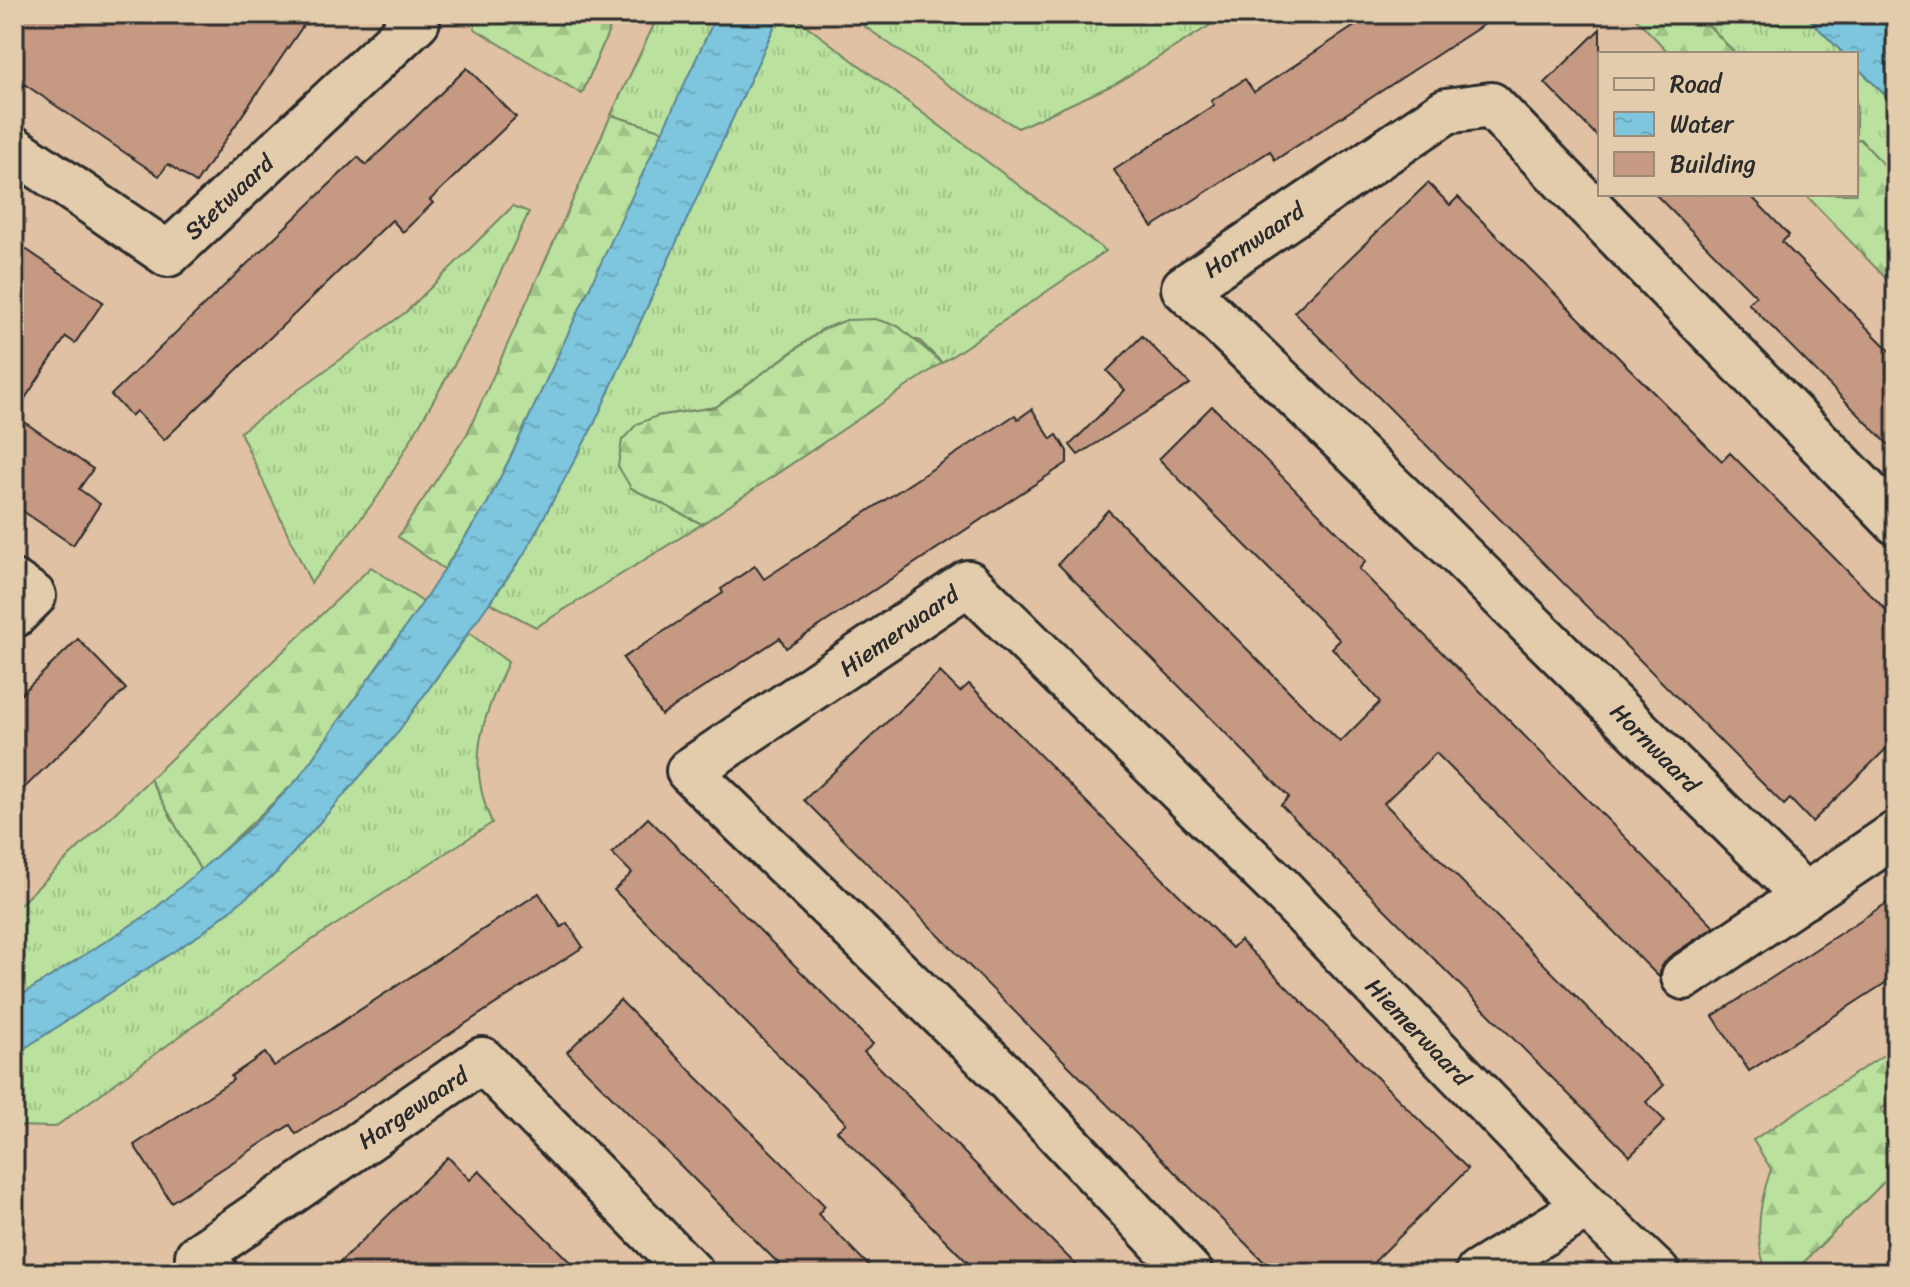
<svg xmlns="http://www.w3.org/2000/svg" width="1910" height="1287" viewBox="0 0 1910 1287" font-family="Sriracha,sans-serif">
	<defs>
		<pattern id="grass-tufts" width="24" height="20" patternUnits="userSpaceOnUse" patternTransform="scale(2)"><rect width="24" height="20" fill="#bae19d"/><path d="M3 7l-1-3M5 7V3M7 7l1-3M15 17l-1-3M17 17v-4M19 17l1-3" fill="none" stroke="#a0c187"/></pattern>
		<pattern id="forest-firs" width="22" height="20" patternUnits="userSpaceOnUse" patternTransform="scale(2)"><rect width="22" height="20" fill="#bae19d"/><path d="M5 1l3.5 6h-7zM16 11l3.5 6h-7z" fill="#a0c187"/></pattern>
		<pattern id="water-ripples" width="26" height="14" patternUnits="userSpaceOnUse" patternTransform="scale(2)"><rect width="26" height="14" fill="#7dc6de"/><path d="M2 4q2-2 4 0t4 0M15 11q2-2 4 0t4 0" fill="none" stroke="#6caabf"/></pattern>
	</defs>
	<rect width="100%" height="100%" fill="#e0c1a3"/>
	<filter id="ink" filterUnits="userSpaceOnUse"><feTurbulence type="fractalNoise" baseFrequency=".0125" numOctaves="2"/><feDisplacementMap in="SourceGraphic" scale="16" xChannelSelector="R" yChannelSelector="G"/><feConvolveMatrix kernelMatrix="1 2 1 2 8 2 1 2 1" color-interpolation-filters="sRGB"/></filter>
	<g filter="url(#ink)">
		<!-- grass -->
		<g fill="url(#grass-tufts)" stroke="#728664" stroke-width="2">
			<path d="M659 14H717L663 131 611 115Z"/>
			<path d="M780 14H791L1106 251 942 363 920 341 847 320 823 329 716 407 657 416 631 488 702 524 536 627 490 603 524 554 594 424Z"/>
			<path d="M847 14H1228L1117 83 1018 128 954 89Z"/>
			<path d="M1711 14H1804L1844 54H1736L1707 24Z"/>
			<path d="M1856 66 1896 106V178L1860 139 1856 140Z"/>
			<path d="M513 206 529 212 471 335 379 495 311 583 240 432 406 312Z"/>
			<path d="M469 633 508 662C482 720 465 762 492 823L309 942 55 1127 14 1126V1055L202 933 274 875 395 736Z"/>
			<path d="M150 779 201 871 150 913 14 1000V910Z"/>
		</g>
		<!-- forest -->
		<g fill="url(#forest-firs)" stroke="#728664" stroke-width="2">
			<path d="M473 14H616L582 94 475 29Z"/>
			<path d="M1632 14H1711L1707 24 1736 54H1670Z"/>
			<path d="M611 115 663 131 511 456 487 504 444 569 398 537 467 434Z"/>
			<path d="M1860 139 1896 178V289L1805 194H1856V140Z"/>
			<path d="M875 319 898 326 942 363 702 524 631 488 618 466 622 440 637 424 657 416 716 407 824 329 847 320Z"/>
			<path d="M371 567 423 602 298 779 201 871 150 779Z"/>
			<path d="M1896 1047V1099L1881 1109 1896 1132V1170L1793 1273H1767C1753 1239 1759 1203 1771 1169L1753 1140Z"/>
		</g>
		<!-- water -->
		<g fill="url(#water-ripples)" stroke="#5c8896" stroke-width="2">
			<path d="M717 14H780L594 424 524 554 395 736 274 875 202 933 14 1055V1000L150 913 254 824 298 779 423 602 487 504 511 456Z"/>
			<path d="M1804 14H1889L1896 21V106L1856 66V54H1844Z"/>
		</g>
		<!-- building -->
		<g fill="#c69983" stroke="#2b2b2b" stroke-width="2">
			<path d="M14 14H311L196 183 168 164 159 176 14 77Z"/>
			<path d="M1373 14H1500L1275 160 1270 151 1152 227 1114 170 1214 105 1211 101 1245 79 1254 92Z"/>
			<path d="M1600 29V139L1545 83Z"/>
			<path d="M467 68 516 117 430 200 433 203 403 232 392 220 164 440 136 411 131 416 111 395 358 157 366 165Z"/>
			<path d="M1428 183 1450 205 1458 197 1722 461 1730 453 1896 620V739L1812 822 1790 799 1784 805 1294 312Z"/>
			<path d="M1655 194H1749L1789 235 1782 242 1896 357V452L1748 303 1756 296Z"/>
			<path d="M14 241 103 302 75 343 66 337 14 415 93 469 79 489 100 504 73 545 14 505Z"/>
			<path d="M1142 336 1190 384 1078 455 1070 445 1125 390 1107 371Z"/>
			<path d="M1212 406 1366 561 1359 569 1714 927 1669 957 1662 965 1659 977 1436 753 1384 803 1664 1085 1646 1102 1665 1121 1630 1156 1281 805 1289 797 1058 564 1108 510 1340 742 1380 702 1332 648 1340 640 1159 459Z"/>
			<path d="M1032 409 1051 439 1057 435 1067 451V463L786 648 780 638 661 715 623 658 723 593 721 589 755 566 764 579 1015 415 1018 419Z"/>
			<path d="M78 639 126 689 14 798V701Z"/>
			<path d="M940 672 960 692 969 684 1232 948 1240 940 1468 1169 1363 1273H1275L804 800Z"/>
			<path d="M648 818 873 1044 864 1052 1084 1273H978L837 1131 846 1123 614 890 632 873 612 853Z"/>
			<path d="M539 893 561 927 567 923 583 947 296 1134 290 1125 171 1202 134 1145 233 1080 231 1076 265 1053 274 1066Z"/>
			<path d="M1896 897V976L1749 1071 1713 1016Z"/>
			<path d="M620 1000 825 1206 818 1214 876 1273H788L567 1052Z"/>
			<path d="M448 1157 470 1180 479 1171 581 1273H329Z"/>
		</g>
		<g fill="none" stroke-linecap="round" stroke-linejoin="round">
			<!-- minor casing -->
			<g stroke="#2b2b2b" stroke-width="50">
				<g id="minor">
					<path d="M14 149 168 254 417 21 406 14"/>
					<path d="M14 583 33 596 14 615"/>
					<path d="M1805 896 1420 515 1184 288 1446 111 1491 105 1896 522"/>
					<path d="M1684 977 1896 834"/>
					<path d="M215 1273 198 1256 482 1060 691 1273"/>
					<path d="M1190 1273 999 1070 689 771 968 583 1282 890 1587 1206 1657 1273"/>
					<path d="M1478 1273 1587 1206"/>
				</g>
			</g>
			<!-- minor -->
			<use href="#minor" stroke="#e2ccab" stroke-width="44"/>
		</g>
	</g>
	<g text-anchor="middle" stroke-width="6" stroke-linejoin="round" paint-order="stroke">
		<!-- street labels -->
		<g font-size="24" fill="#2b2b2b" stroke="#e2ccab">
			<text transform="translate(229 197) rotate(-43)" y="8">Stetwaard</text>
			<text transform="translate(1254 240) rotate(-34)" y="8">Hornwaard</text>
			<text transform="translate(899 631) rotate(-35)" y="8">Hiemerwaard</text>
			<text transform="translate(1655 748) rotate(45)" y="8">Hornwaard</text>
			<text transform="translate(1418 1032) rotate(46)" y="8">Hiemerwaard</text>
			<text transform="translate(413 1108) rotate(-34)" y="8">Hargewaard</text>
		</g>
	</g>
	<!-- margin -->
	<rect width="1910" height="1287" fill="none" stroke="#e2ccab" stroke-width="48"/>
	<rect x="24" y="24" width="1862" height="1239" fill="none" stroke="#2b2b2b" stroke-width="3" filter="url(#ink)"/>
	<!-- legend -->
	<rect x="1598" y="52" width="260" height="144" fill="#e2ccab" stroke="#998c78" stroke-width="2"/>
	<rect x="1614" y="78" width="40" height="12" fill="#e2ccab" stroke="#998c78" stroke-width="2"/>
	<text x="1670" y="92" font-size="24" fill="#2b2b2b">Road</text>
	<rect x="1614" y="112" width="40" height="24" fill="url(#water-ripples)" stroke="#998c78" stroke-width="2"/>
	<text x="1670" y="132" font-size="24" fill="#2b2b2b">Water</text>
	<rect x="1614" y="152" width="40" height="24" fill="#c69983" stroke="#998c78" stroke-width="2"/>
	<text x="1670" y="172" font-size="24" fill="#2b2b2b">Building</text>
</svg>
